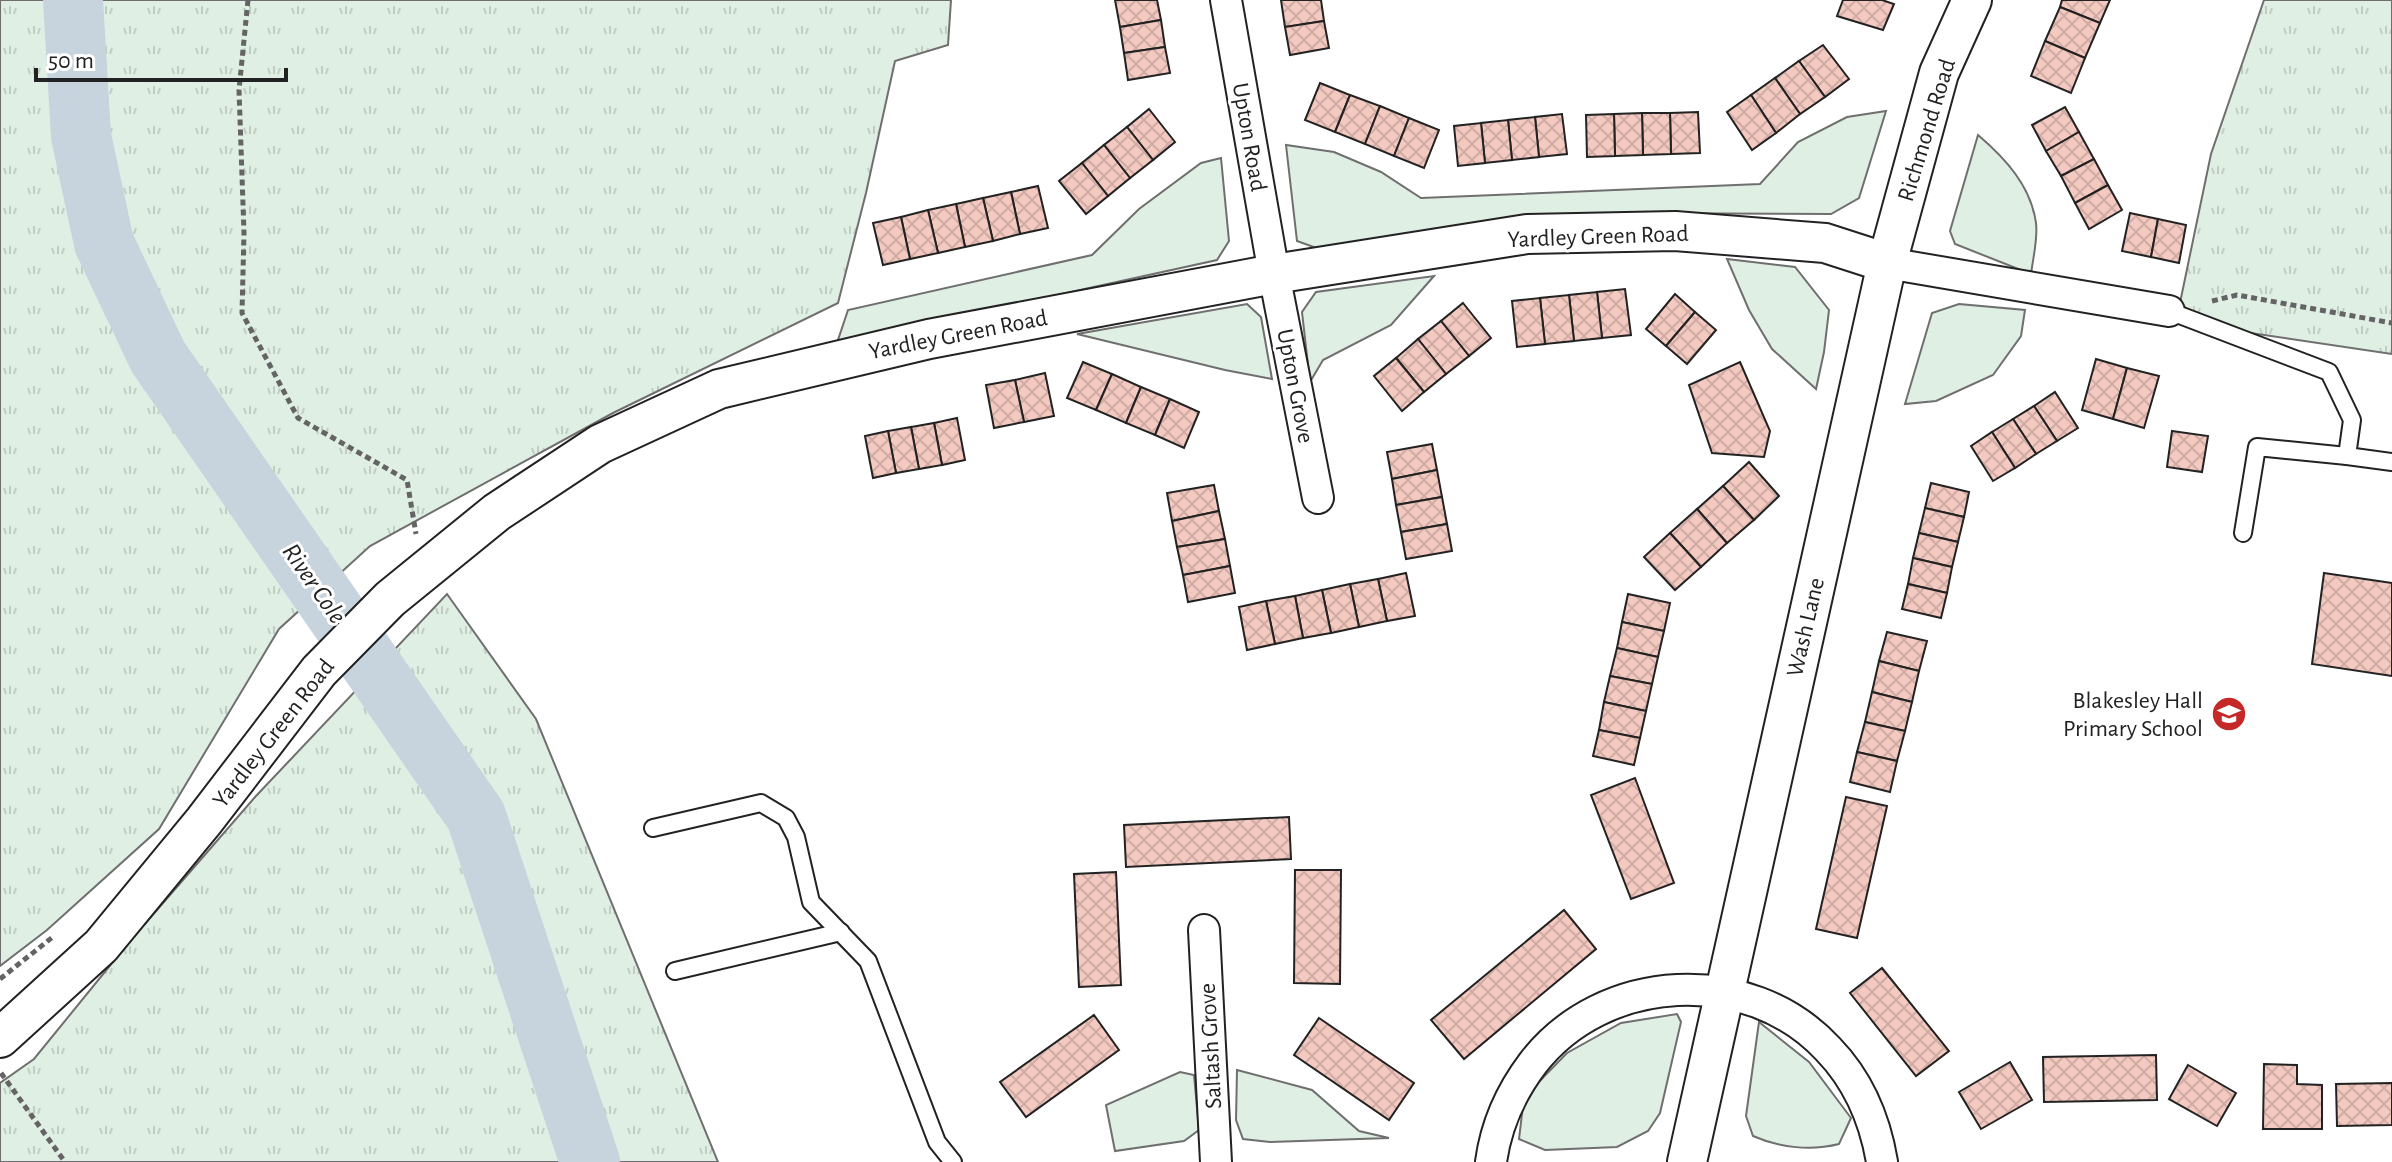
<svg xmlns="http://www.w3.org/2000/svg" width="2392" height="1162" viewBox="0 0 2392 1162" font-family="'Alegreya Sans',sans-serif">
	<defs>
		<pattern id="park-tufts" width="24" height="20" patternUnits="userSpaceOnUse" patternTransform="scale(2)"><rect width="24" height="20" fill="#e0efe3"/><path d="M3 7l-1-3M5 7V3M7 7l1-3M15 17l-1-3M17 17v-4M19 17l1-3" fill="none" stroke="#c0cdc2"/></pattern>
		<pattern id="building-cross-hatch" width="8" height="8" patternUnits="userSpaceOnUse" patternTransform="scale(2)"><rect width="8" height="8" fill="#f3c9c0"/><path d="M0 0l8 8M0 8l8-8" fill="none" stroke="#d0aca5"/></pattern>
	</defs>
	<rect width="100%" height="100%" fill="#fff"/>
	<!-- grass -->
	<g fill="#e0efe3" stroke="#6f6f6f" stroke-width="2">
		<path d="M1886 111 1859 198 1831 214 1603 213 1491 222 1319 249 1297 241 1286 145 1334 152 1381 172 1421 198 1760 184 1798 142 1847 117Z"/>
		<path d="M1978 135C2005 158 2031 186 2036 223 2038 239 2033 258 2031 274L1955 244 1950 231Z"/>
		<path d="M1221 158 1229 241 1217 260 837 343 848 310 1092 255 1139 209 1201 163Z"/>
		<path d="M1727 259 1795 267 1829 310 1824 352 1816 389 1772 349 1749 310Z"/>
		<path d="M1434 276 1391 325 1323 360 1310 382 1302 312 1316 292Z"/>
		<path d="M1247 304 1261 317 1272 379 1225 370 1077 334Z"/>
		<path d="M1959 304 2025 310 2021 336 1993 375 1936 401 1905 404 1932 313Z"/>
		<path d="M1677 1014 1681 1022 1660 1113 1648 1131 1617 1147 1545 1150 1519 1139 1524 1097 1567 1053 1621 1023Z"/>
		<path d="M1759 1022 1809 1062 1851 1118 1839 1144C1811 1151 1780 1148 1753 1136L1746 1116Z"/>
		<path d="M1237 1070 1312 1090 1359 1131 1389 1138 1270 1142 1243 1139 1236 1120Z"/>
		<path d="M1180 1072 1194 1075 1199 1130 1184 1141 1115 1151 1106 1105Z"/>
	</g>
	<!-- park -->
	<g fill="url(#park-tufts)" stroke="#6f6f6f" stroke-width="2">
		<path d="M0 0H951L948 45 895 61 866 193 838 303 613 413 370 546 279 629 159 829 47 930 0 966Z"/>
		<path d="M2264 0H2392V354L2176 322 2211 154Z"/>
		<path d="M447 594 536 719 718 1162H0V1083L34 1059 130 941 256 796Z"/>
	</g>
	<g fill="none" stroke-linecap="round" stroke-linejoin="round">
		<!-- river -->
		<path stroke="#c7d3dd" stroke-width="60" d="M73 0 81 136 104 243 158 357 476 816 590 1162"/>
	</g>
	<!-- building -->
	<g fill="url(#building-cross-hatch)" stroke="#222" stroke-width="2">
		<path d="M1115 0H1157L1161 20 1120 27Z"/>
		<path d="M1281 0H1321L1324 21 1285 27Z"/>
		<path d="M1843 0H1882L1894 4 1883 30 1837 16Z"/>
		<path d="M2062 0H2110L2100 23 2060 7Z"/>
		<path d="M2060 7 2100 23 2085 58 2045 41Z"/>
		<path d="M1161 20 1165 47 1124 53 1120 27Z"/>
		<path d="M1324 21 1329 48 1290 55 1285 27Z"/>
		<path d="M2045 41 2085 58 2071 93 2031 76Z"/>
		<path d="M1823 45 1849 79 1825 97 1799 61Z"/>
		<path d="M1165 47 1170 73 1128 80 1124 53Z"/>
		<path d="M1799 61 1825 97 1800 114 1775 78Z"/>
		<path d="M1775 78 1800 114 1776 133 1751 95Z"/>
		<path d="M1320 83 1350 95 1335 132 1305 120Z"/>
		<path d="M1350 95 1380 106 1365 144 1335 132Z"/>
		<path d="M1751 95 1776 133 1752 150 1727 112Z"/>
		<path d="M1380 106 1409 118 1394 156 1365 144Z"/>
		<path d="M2065 107 2079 132 2046 151 2032 125Z"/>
		<path d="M1149 109 1175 142 1153 160 1127 127Z"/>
		<path d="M1698 112 1700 153 1671 154 1670 113Z"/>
		<path d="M1642 113H1670L1671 154 1643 155Z"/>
		<path d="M1642 113 1643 155 1615 156 1614 114Z"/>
		<path d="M1562 114 1567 154 1539 157 1535 117Z"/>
		<path d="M1614 114 1615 156 1587 157 1586 115Z"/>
		<path d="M1535 117 1539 157 1512 160 1508 120Z"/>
		<path d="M1409 118 1439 130 1424 168 1394 156Z"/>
		<path d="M1508 120 1512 160 1485 163 1481 123Z"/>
		<path d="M1481 123 1485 163 1458 166 1454 126Z"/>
		<path d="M1127 127 1153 160 1130 178 1104 145Z"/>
		<path d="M2079 132 2094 159 2061 176 2046 151Z"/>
		<path d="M1104 145 1130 178 1108 196 1082 163Z"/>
		<path d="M2094 159 2108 185 2075 203 2061 176Z"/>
		<path d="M1082 163 1108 196 1086 214 1059 181Z"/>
		<path d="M2108 185 2122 210 2089 229 2075 203Z"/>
		<path d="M1038 186 1048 228 1020 234 1011 192Z"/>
		<path d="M1011 192 1020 234 993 241 983 198Z"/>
		<path d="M983 198 993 241 965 247 956 204Z"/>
		<path d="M956 204 965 247 938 253 928 210Z"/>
		<path d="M928 210 938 253 910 259 901 217Z"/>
		<path d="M2130 213 2158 219 2151 257 2122 251Z"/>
		<path d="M901 217 910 259 883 265 873 223Z"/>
		<path d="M2158 219 2186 225 2179 263 2151 257Z"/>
		<path d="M1625 289 1631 335 1602 338 1597 292Z"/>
		<path d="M1597 292 1602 338 1574 341 1569 295Z"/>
		<path d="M1675 294 1695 312 1666 346 1646 329Z"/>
		<path d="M1569 295 1574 341 1545 344 1540 298Z"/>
		<path d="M1540 298 1545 344 1517 347 1512 301Z"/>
		<path d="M1463 303 1491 338 1469 356 1441 321Z"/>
		<path d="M1695 312 1716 330 1687 364 1666 346Z"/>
		<path d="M1441 321 1469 356 1446 374 1418 339Z"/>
		<path d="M1418 339 1446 374 1424 392 1396 358Z"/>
		<path d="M1396 358 1424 392 1402 411 1374 376Z"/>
		<path d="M2096 359 2127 368 2113 419 2082 410Z"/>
		<path d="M1083 362 1112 374 1096 410 1067 398Z"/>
		<path d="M1740 362 1770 431 1764 457 1712 453 1689 385Z"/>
		<path d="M2127 368 2159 376 2144 428 2113 419Z"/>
		<path d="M1045 373 1054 416 1024 422 1015 380Z"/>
		<path d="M1112 374 1141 387 1126 423 1096 410Z"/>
		<path d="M1015 380 1024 422 994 428 986 385Z"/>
		<path d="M1141 387 1170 399 1155 435 1126 423Z"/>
		<path d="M2055 392 2078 428 2057 441 2034 406Z"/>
		<path d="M1170 399 1199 412 1184 448 1155 435Z"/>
		<path d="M2034 406 2057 441 2036 454 2013 419Z"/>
		<path d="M957 418 965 460 942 465 934 423Z"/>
		<path d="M2013 419 2036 454 2015 468 1992 432Z"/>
		<path d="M934 423 942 465 919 469 911 427Z"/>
		<path d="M911 427 919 469 896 473 888 431Z"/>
		<path d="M888 431 896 473 873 478 865 436Z"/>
		<path d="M2172 431 2208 436 2202 472 2167 467Z"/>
		<path d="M1992 432 2015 468 1993 481 1971 446Z"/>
		<path d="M1432 444 1437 470 1392 479 1387 452Z"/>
		<path d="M1749 462 1779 496 1754 520 1723 486Z"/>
		<path d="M1437 470 1442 497 1396 505 1392 479Z"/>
		<path d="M1931 483 1969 492 1964 517 1925 508Z"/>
		<path d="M1214 485 1219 511 1172 521 1167 493Z"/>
		<path d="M1723 486 1754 520 1727 543 1697 509Z"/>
		<path d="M1442 497 1447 524 1401 532 1396 505Z"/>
		<path d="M1925 508 1964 517 1958 542 1919 533Z"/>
		<path d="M1697 509 1727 543 1701 567 1670 533Z"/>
		<path d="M1219 511 1225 539 1177 547 1172 521Z"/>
		<path d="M1447 524 1452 551 1406 559 1401 532Z"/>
		<path d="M1670 533 1701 567 1675 590 1644 557Z"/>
		<path d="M1919 533 1958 542 1952 567 1913 558Z"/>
		<path d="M1225 539 1230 566 1183 575 1177 547Z"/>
		<path d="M1913 558 1952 567 1947 593 1908 584Z"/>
		<path d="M1230 566 1235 593 1188 602 1183 575Z"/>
		<path d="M1406 573 1415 616 1387 621 1378 579Z"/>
		<path d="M2324 573 2392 583V676L2312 664Z"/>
		<path d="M1378 579 1387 621 1359 627 1350 584Z"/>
		<path d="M1350 584 1359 627 1331 633 1322 590Z"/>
		<path d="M1908 584 1947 593 1941 618 1902 609Z"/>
		<path d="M1322 590 1331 633 1303 638 1295 596Z"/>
		<path d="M1628 594 1670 603 1664 631 1622 622Z"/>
		<path d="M1295 596 1303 638 1275 644 1266 601Z"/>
		<path d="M1266 601 1275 644 1247 650 1239 607Z"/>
		<path d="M1622 622 1664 631 1658 657 1617 648Z"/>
		<path d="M1887 632 1927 641 1919 671 1879 661Z"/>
		<path d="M1617 648 1658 657 1652 684 1610 676Z"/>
		<path d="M1879 661 1919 671 1912 702 1872 692Z"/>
		<path d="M1610 676 1652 684 1646 711 1604 702Z"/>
		<path d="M1872 692 1912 702 1905 731 1865 722Z"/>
		<path d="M1604 702 1646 711 1640 738 1599 730Z"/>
		<path d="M1865 722 1905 731 1897 761 1857 752Z"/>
		<path d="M1599 730 1640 738 1634 765 1593 756Z"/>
		<path d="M1857 752 1897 761 1890 792 1850 782Z"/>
		<path d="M1635 778 1674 883 1631 899 1591 795Z"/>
		<path d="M1846 797 1887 806 1857 938 1816 929Z"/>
		<path d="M1289 817 1291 859 1126 867 1124 825Z"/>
		<path d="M1295 870H1341L1340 984 1294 983Z"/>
		<path d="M1116 872 1121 985 1079 987 1074 874Z"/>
		<path d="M1564 910 1596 949 1464 1059 1431 1020Z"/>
		<path d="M1882 968 1949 1051 1916 1076 1850 993Z"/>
		<path d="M1094 1015 1119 1050 1026 1117 1000 1082Z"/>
		<path d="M1319 1018 1414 1083 1389 1120 1294 1055Z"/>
		<path d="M2156 1055 2157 1100 2044 1102 2043 1057Z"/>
		<path d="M2010 1062 2032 1100 1981 1129 1959 1092Z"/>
		<path d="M2264 1064 2297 1065V1084L2322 1085V1129H2263Z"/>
		<path d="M2188 1065 2236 1093 2217 1126 2169 1099Z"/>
		<path d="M2392 1083V1125L2337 1126 2336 1084Z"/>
	</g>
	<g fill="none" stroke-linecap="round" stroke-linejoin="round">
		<!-- service casing -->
		<g stroke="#222" stroke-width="20">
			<g id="service">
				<path d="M2169 311 2329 372 2352 420 2347 456 2392 462"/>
				<path d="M2243 533 2257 447 2347 456"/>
				<path d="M653 828 761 803 786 818 796 837 811 902 868 961 937 1142 953 1162"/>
				<path d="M675 971 841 932"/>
			</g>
		</g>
		<!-- minor casing -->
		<g stroke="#222" stroke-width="34">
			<g id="minor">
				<path d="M1226 0 1274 274 1318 498"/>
				<path d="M1887 263 2169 311"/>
				<path d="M1204 930 1216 1162"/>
				<path d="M1491 1162C1496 1125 1511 1092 1533 1063 1603 972 1749 964 1828 1049 1858 1080 1875 1120 1882 1162"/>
			</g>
		</g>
		<!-- tertiary casing -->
		<g stroke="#222" stroke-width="42">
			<g id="tertiary">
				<path d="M0 1038 101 946 204 821 319 671 390 599 497 512 600 444 719 389 929 339 1274 274 1527 234 1675 231 1825 243 1887 263"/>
				<path d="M1687 1162 1887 263 1939 73 1972 0"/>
			</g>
		</g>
		<!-- path -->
		<g stroke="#646464" stroke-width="5" stroke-dasharray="6 4" stroke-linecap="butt">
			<path d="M248 0 239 90 244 233 242 313 298 418 407 480 416 534"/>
			<path d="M2212 301 2237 295 2392 323"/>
			<path d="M0 979 54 936"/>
			<path d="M1 1073 65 1162"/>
		</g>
		<!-- service -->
		<use href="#service" stroke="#fff" stroke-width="16"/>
		<!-- minor -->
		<use href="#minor" stroke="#fff" stroke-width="30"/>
		<!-- tertiary -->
		<use href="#tertiary" stroke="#fff" stroke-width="38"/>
	</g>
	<!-- icons -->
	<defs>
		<g id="school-disc" transform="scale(1.8)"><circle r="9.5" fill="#c62828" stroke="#fff"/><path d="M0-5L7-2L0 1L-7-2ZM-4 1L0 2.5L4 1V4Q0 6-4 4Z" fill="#fff"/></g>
	</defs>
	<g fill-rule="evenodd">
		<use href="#school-disc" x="2229" y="714"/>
	</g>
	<g text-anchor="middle" stroke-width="6" stroke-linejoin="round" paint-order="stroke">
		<!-- street labels -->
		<g font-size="24" fill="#222" stroke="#fff">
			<text transform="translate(1926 130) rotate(-73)" y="8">Richmond Road</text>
			<text transform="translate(1250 137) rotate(80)" y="8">Upton Road</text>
			<text transform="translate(1598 236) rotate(-2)" y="8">Yardley Green Road</text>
			<text transform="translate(958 334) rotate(-11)" y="8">Yardley Green Road</text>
			<text transform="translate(1296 386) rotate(79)" y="8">Upton Grove</text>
			<text transform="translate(1805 627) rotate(-77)" y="8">Wash Lane</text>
			<text transform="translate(273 733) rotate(-52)" y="8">Yardley Green Road</text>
			<text transform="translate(1210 1046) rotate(-93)" y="8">Saltash Grove</text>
		</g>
		<!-- poi labels -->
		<g font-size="24" fill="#222" stroke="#fff" text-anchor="end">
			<text x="2203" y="708">Blakesley Hall<tspan x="2203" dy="28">Primary School</tspan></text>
		</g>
		<!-- water labels -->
		<g font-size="26" font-style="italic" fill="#222" stroke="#fff">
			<text transform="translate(315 583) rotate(55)" y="9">River Cole</text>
		</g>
	</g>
	<!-- scale -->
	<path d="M36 68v12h250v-12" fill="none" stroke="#222222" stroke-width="4"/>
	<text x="48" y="68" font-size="24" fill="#222222" stroke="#ffffff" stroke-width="6" paint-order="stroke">50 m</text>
</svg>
